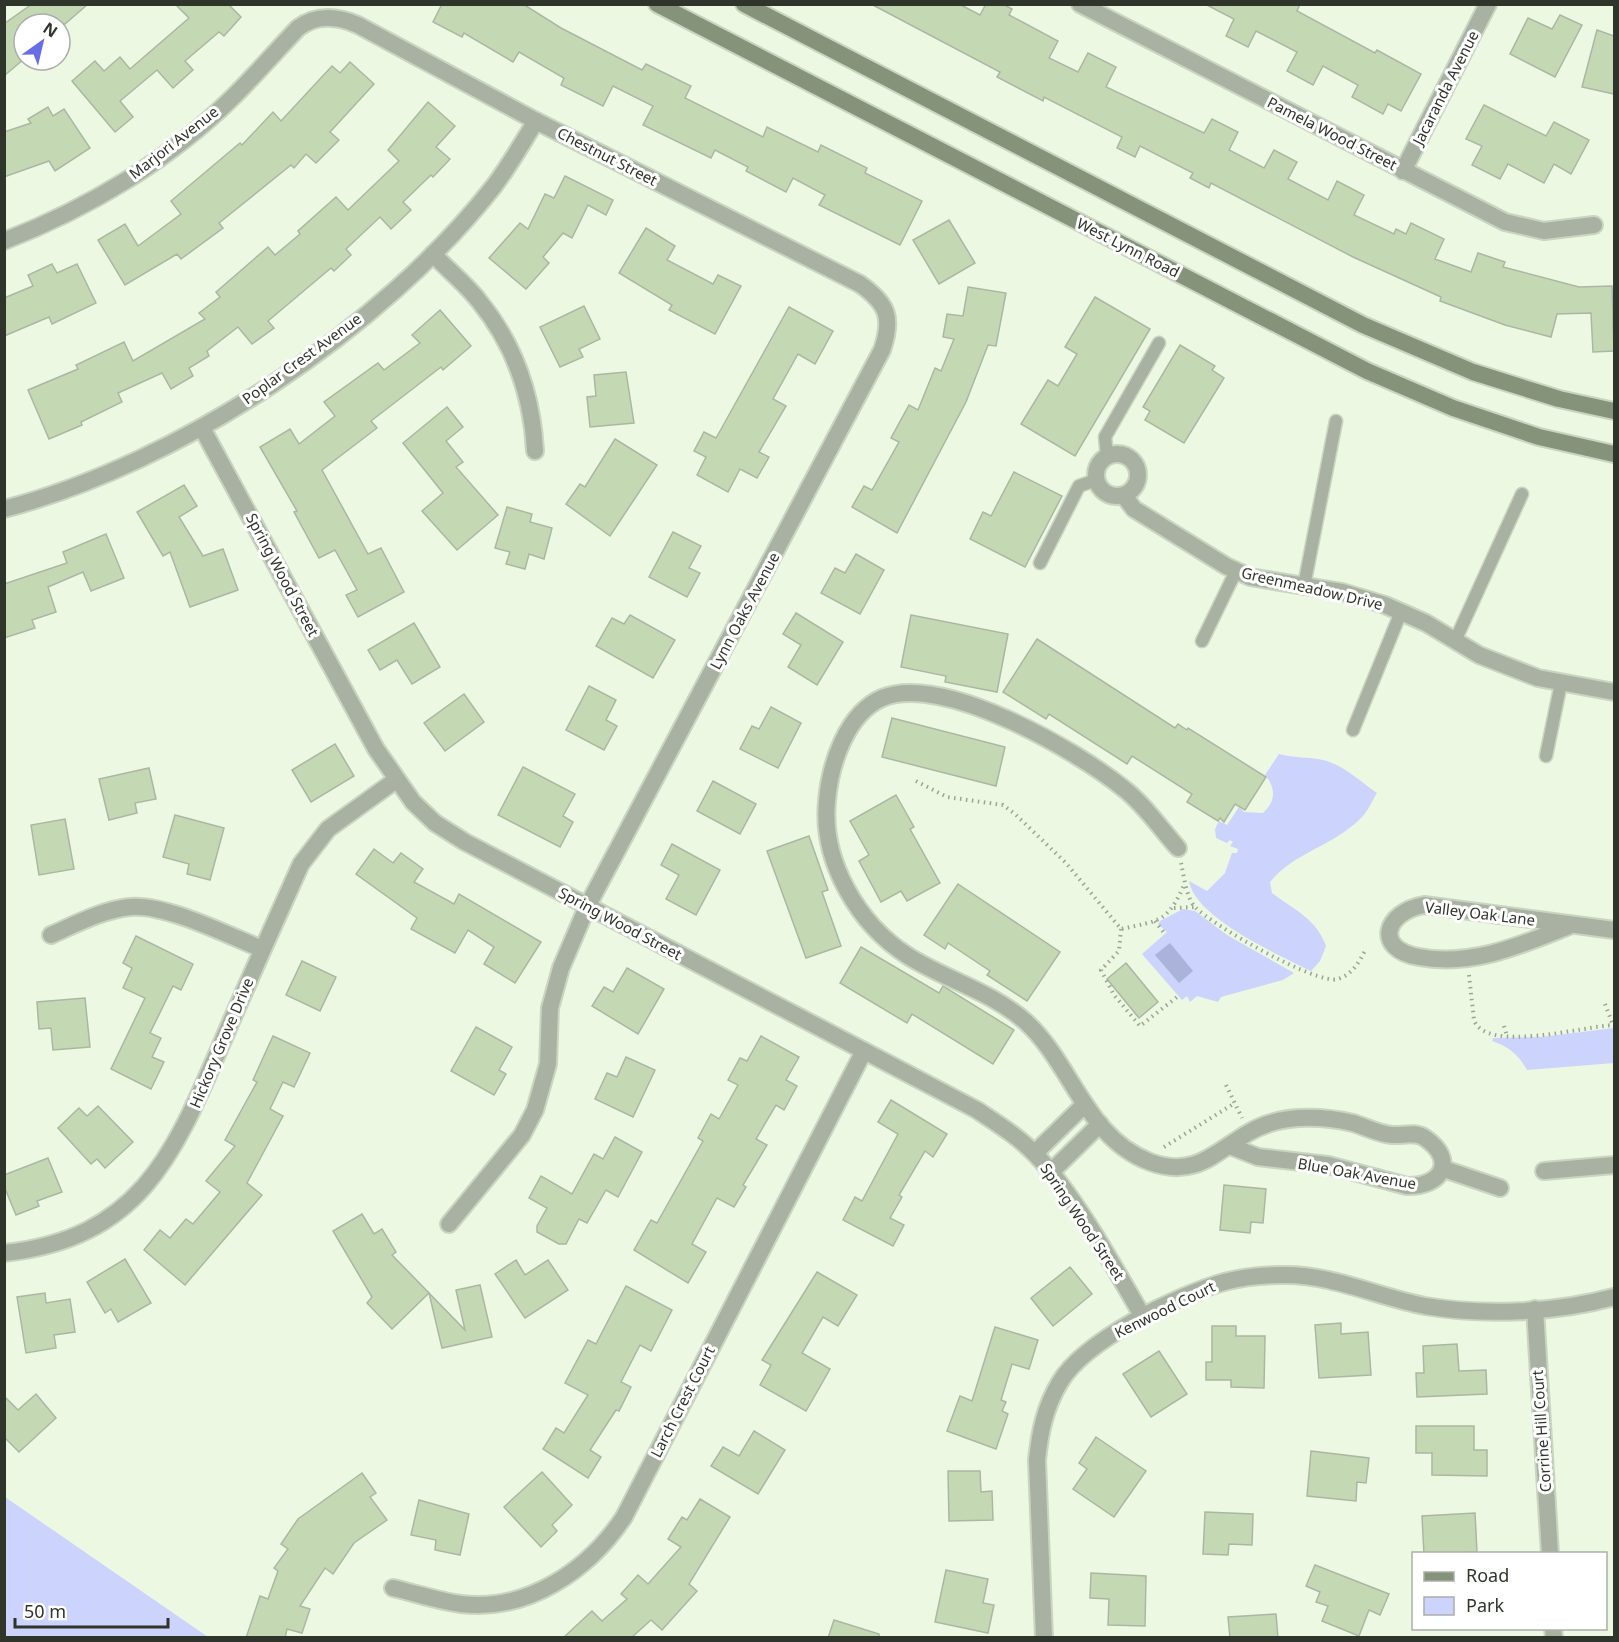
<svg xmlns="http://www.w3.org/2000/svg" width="1619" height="1642" viewBox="0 0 1619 1642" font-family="'Noto Sans',sans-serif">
	<rect width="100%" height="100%" fill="#ecf8e2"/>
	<!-- green -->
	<g fill="#ccd3fc">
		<path d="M1279 754C1294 758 1308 757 1323 760 1342 764 1361 782 1377 793 1372 801 1368 811 1362 817 1336 845 1294 852 1270 882L1272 893C1294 910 1316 918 1326 946L1320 961 1311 971C1279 955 1195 918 1189 881L1207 891 1225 873 1232 853H1237L1238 849 1230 846 1233 842 1230 840 1227 843 1216 838 1215 829 1219 821 1227 825 1239 807 1244 812 1263 813C1276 801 1276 788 1265 775Z"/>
		<path d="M1183 909 1195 911 1227 935 1294 973 1283 980 1221 997 1218 1002 1197 996 1190 1002 1187 996 1182 1000 1142 954 1167 932 1158 924 1160 921Z"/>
		<path d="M1614 1028V1063L1527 1070C1518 1054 1509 1047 1492 1041L1493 1038 1541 1037Z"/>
		<path d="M4 1497H5L208 1637H5Z"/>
	</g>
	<!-- water -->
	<path fill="#acb3da" d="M1170 943 1193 971 1179 983 1155 955Z"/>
	<!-- building -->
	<g fill="#c4d9b3" stroke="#acb7a3" stroke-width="1.5">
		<path d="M32 4H88L65 24H24V59L4 76V24Z"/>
		<path d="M175 4H228L241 17 224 36 219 32 185 61 193 70 173 88 157 70 120 101 133 117 115 132 72 81 95 61 104 71 120 57 130 69 189 18Z"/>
		<path d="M442 4H523L561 28 642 70 646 64 691 86 685 98 763 137 767 127 818 152 821 145 867 168 865 173 922 201 900 245 819 205 825 195 793 178 786 192 746 171 748 167 715 150 711 158 643 125 653 106 613 86 603 106 561 85 564 78 519 52 513 62 464 33 462 37 433 22Z"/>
		<path d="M871 4H959L980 15 986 4H1003L1012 9 1009 15 1058 41 1049 58 1078 72 1088 53 1116 67 1106 87 1204 133 1212 119 1238 132 1229 150 1264 168 1274 150 1297 162 1288 179 1328 200 1337 181 1364 195 1354 215 1394 234 1396 229 1406 234 1411 223 1444 239 1435 259 1471 272 1478 253 1505 262 1503 267 1579 287 1612 286 1614 351 1593 352 1591 313 1557 314 1551 337 1505 325 1440 301 1441 297 1353 257 1211 183 1209 188 1190 178 1193 173 1140 146 1135 157 1117 148 1122 137 1044 97 1043 101 997 77 1000 72Z"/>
		<path d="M1205 4H1300L1297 11 1375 53 1377 50 1421 74 1401 111 1388 104 1383 114 1352 97 1358 85 1323 66 1313 85 1287 71 1297 52 1256 31 1248 47 1226 36 1234 19Z"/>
		<path d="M1560 15 1582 25 1555 77 1510 54 1528 18 1552 29Z"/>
		<path d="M1597 30 1614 36V94L1582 87Z"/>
		<path d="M350 62 374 84 330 132 339 140 316 163 306 154 294 168 291 165 219 223 223 228 181 259 177 254 125 285 98 240 125 224 138 246 181 214 171 201 240 143 242 145 273 112 281 121 332 66 340 73Z"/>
		<path d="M428 102 455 126 436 147 450 159 433 177 431 175 403 202 411 210 391 229 380 217 346 249 351 255 334 271 331 268 268 321 274 328 252 344 238 327 207 351 209 356 189 368 193 376 171 389 162 373 118 393 122 402 81 422 82 425 49 439 28 390 78 369 76 365 124 342 133 361 205 319 199 313 220 297 216 292 268 247 275 255 300 234 298 231 336 197 348 210 399 161 388 150Z"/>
		<path d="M1484 105 1546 136 1554 122 1589 140 1571 174 1554 164 1544 183 1508 164 1500 179 1472 165 1482 146 1466 139Z"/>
		<path d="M48 107 53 116 64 109 90 148 55 171 49 161 4 177V132L31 123 28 119Z"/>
		<path d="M565 176 613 200 606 215 588 205 572 238 563 233 543 257 549 263 526 289 489 258 520 223 528 229 545 194 554 198Z"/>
		<path d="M949 220 975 263 939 284 913 240Z"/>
		<path d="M646 228 675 246 667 260 713 284 718 275 741 286 715 334 669 310 672 305 619 273Z"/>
		<path d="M52 264 57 273 77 264 96 303 52 324 49 317 4 336V298L33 286 28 275Z"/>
		<path d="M968 287 1006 293 996 346 988 345 966 402 897 533 852 507 864 486 872 490 899 442 891 438 909 405 918 410 935 368 941 371 954 339 943 337 947 314 963 316Z"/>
		<path d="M1095 297 1150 329 1075 456 1021 424 1048 380 1058 386 1077 354 1065 347Z"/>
		<path d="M584 306 600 339 579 349 583 357 560 367 540 327Z"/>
		<path d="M789 307 833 331 815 364 798 354 773 399 786 406 759 452 769 457 757 478 740 469 728 492 697 475 706 457 694 451 704 432 716 438 720 431Z"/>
		<path d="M440 310 471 346 443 370 441 367 371 421 377 428 322 470 368 554 381 548 404 592 358 617 346 595 357 590 335 550 319 558 294 512 297 511 260 447 290 429 299 444 335 416 324 402 378 363 384 370 420 343 412 335Z"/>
		<path d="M1180 345 1215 366 1212 370 1224 378 1184 443 1145 420 1150 411 1143 407Z"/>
		<path d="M626 372 634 423 590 427 587 397 596 396 594 375Z"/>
		<path d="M447 407 463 427 446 441 463 462 456 467 498 515 457 550 422 511 443 493 403 443Z"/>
		<path d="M615 439 657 465 610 536 566 504 580 484 585 487Z"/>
		<path d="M1014 472 1062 496 1025 567 970 539 983 512 991 516Z"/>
		<path d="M184 485 197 506 179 517 203 556 223 549 238 590 190 607 170 552 163 556 137 512Z"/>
		<path d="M507 507 532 514 530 522 552 528 544 559 529 554 525 569 506 564 510 552 495 548Z"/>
		<path d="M673 532 701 546 689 568 700 573 687 597 649 577Z"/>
		<path d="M106 534 124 578 91 591 83 572 48 587 56 612 32 620 35 628 4 638V584L67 563 63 552Z"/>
		<path d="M856 554 884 570 860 614 821 593 835 568 845 573Z"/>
		<path d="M796 613 843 642 817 685 788 667 801 645 783 634Z"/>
		<path d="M630 615 675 640 653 678 596 646 612 618 624 624Z"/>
		<path d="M911 615 1008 634 997 692 945 682 946 676 901 667Z"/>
		<path d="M414 623 440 667 412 684 397 660 380 670 368 650Z"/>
		<path d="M1037 639 1175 728 1178 724 1187 730 1188 728 1266 777 1245 810 1235 804 1224 822 1220 818 1218 821 1187 802 1192 794 1132 756 1127 764 1049 714 1046 719 1003 692Z"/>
		<path d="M589 686 616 700 606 720 617 726 604 750 566 730Z"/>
		<path d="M464 694 484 722 445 751 424 723Z"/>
		<path d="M771 707 801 723 778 768 740 749 752 726 759 729Z"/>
		<path d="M892 718 1005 747 996 786 882 757Z"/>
		<path d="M335 744 354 776 311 802 292 770Z"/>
		<path d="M523 767 575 794 563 816 573 822 560 847 498 815Z"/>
		<path d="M149 768 156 799 135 803 137 813 109 820 99 779Z"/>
		<path d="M713 781 756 804 740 834 697 811Z"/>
		<path d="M896 795 914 827 910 829 940 883 907 901 901 891 881 902 859 861 869 855 850 821Z"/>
		<path d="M175 815 224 828 210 880 187 874 189 864 163 857Z"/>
		<path d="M65 819 74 869 39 875 31 825Z"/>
		<path d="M809 836 828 890 822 892 841 946 806 958 767 851Z"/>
		<path d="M672 844 720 870 696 915 666 899 679 875 661 865Z"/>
		<path d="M374 849 393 863 401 853 423 869 414 882 454 904 459 894 541 942 515 983 484 964 494 947 468 930 455 953 411 929 417 918 356 874Z"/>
		<path d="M958 884 1060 952 1027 1001 987 975 990 971 948 943 945 949 924 935Z"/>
		<path d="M136 936 193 964 181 990 173 986 150 1033 161 1038 152 1057 164 1062 151 1089 111 1069 145 998 123 988 132 968 123 963Z"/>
		<path d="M861 947 939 993 943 986 1014 1030 993 1064 912 1014 907 1023 840 983Z"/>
		<path d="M302 961 336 977 320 1011 286 995Z"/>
		<path d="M1126 963 1158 1002 1139 1018 1107 979Z"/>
		<path d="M627 968 664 989 638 1034 592 1006 604 987 613 992Z"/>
		<path d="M85 998 90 1047 53 1050 51 1028 39 1029 37 1002Z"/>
		<path d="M476 1027 512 1047 499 1070 506 1074 494 1095 451 1071Z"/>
		<path d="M273 1036 310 1053 294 1087 283 1082 270 1109 283 1116 247 1183 262 1195 185 1285 144 1250 160 1230 170 1238 186 1219 193 1224 220 1192 206 1181 235 1146 225 1140 257 1082 253 1080Z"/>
		<path d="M761 1036 799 1057 786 1080 797 1086 784 1110 776 1105 756 1139 767 1145 743 1185 746 1187 734 1207 717 1198 692 1244 706 1252 688 1283 634 1250 651 1220 657 1223 703 1141 698 1138 711 1114 719 1119 738 1085 728 1080 740 1058 747 1061Z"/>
		<path d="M626 1057 655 1070 633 1117 595 1099 607 1073 617 1077Z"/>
		<path d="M891 1100 947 1134 933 1157 925 1151 899 1195 902 1197 890 1218 904 1225 893 1246 843 1220 855 1197 862 1201 898 1134 878 1122Z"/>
		<path d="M98 1106 133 1142 105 1168 97 1159 91 1164 58 1128 79 1108 87 1116Z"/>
		<path d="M615 1137 642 1152 618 1197 606 1190 587 1223 579 1219 566 1244H559L537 1232V1226L547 1208 529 1198 541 1176 572 1194 594 1154 603 1159Z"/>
		<path d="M48 1158 62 1192 37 1201 39 1206 16 1215 4 1186V1175Z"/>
		<path d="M1224 1185 1266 1189 1263 1223 1251 1222 1250 1233 1220 1230Z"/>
		<path d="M362 1214 374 1234 382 1229 396 1252 392 1255 465 1330 456 1290 480 1285 492 1337 442 1348 429 1293 392 1329 367 1303 372 1297 333 1231Z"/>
		<path d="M125 1259 151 1303 118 1322 111 1309 105 1313 87 1282Z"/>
		<path d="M516 1260 525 1275 548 1260 568 1290 525 1318 495 1274Z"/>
		<path d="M1070 1267 1092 1294 1053 1326 1031 1298Z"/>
		<path d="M817 1272 857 1295 838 1326 823 1317 802 1353 830 1369 806 1411 760 1385 771 1365 762 1360Z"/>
		<path d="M626 1286 672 1310 651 1351 640 1345 621 1382 631 1387 619 1411 616 1410 590 1450 601 1457 588 1478 543 1449 556 1428 564 1433 588 1395 565 1383 588 1340 596 1344Z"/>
		<path d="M45 1293 46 1303 70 1299 75 1332 54 1335 56 1348 26 1353 17 1297Z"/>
		<path d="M1341 1323V1334L1368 1332 1371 1375 1319 1378 1315 1325Z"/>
		<path d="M1212 1326H1236V1336H1265L1264 1388 1231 1387V1380H1206V1362H1212Z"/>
		<path d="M995 1327 1038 1340 1029 1369 1012 1364 1001 1400 1006 1402 1002 1411 1008 1414 996 1449 947 1431 960 1396 972 1401Z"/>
		<path d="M1457 1344 1459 1371 1486 1370 1487 1394 1417 1397 1416 1373H1424L1423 1346Z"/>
		<path d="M1159 1351 1187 1394 1151 1417 1123 1374Z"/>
		<path d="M36 1394 56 1418 19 1452 4 1437V1396L18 1410Z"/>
		<path d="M1416 1426H1474V1450H1487V1476L1432 1475V1453H1416Z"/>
		<path d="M754 1431 785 1450 758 1494 711 1466 723 1447 739 1456Z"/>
		<path d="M1096 1437 1146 1471 1114 1517 1073 1489 1087 1469 1079 1463Z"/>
		<path d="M1311 1451 1369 1458 1366 1483 1357 1482 1356 1501 1307 1496Z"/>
		<path d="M948 1471H980L981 1492 992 1491 993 1520 949 1521Z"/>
		<path d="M542 1472 572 1505 552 1525 557 1531 541 1547 504 1507Z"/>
		<path d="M362 1473 376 1493 370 1497 387 1520 354 1543 333 1574 325 1568 300 1606 310 1609 302 1633 287 1629 285 1638H246L260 1596 268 1599 278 1571 274 1568 288 1549 281 1544 298 1519Z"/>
		<path d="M700 1499 730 1517 689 1584 697 1591 662 1630 651 1620 631 1638H563L592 1611 602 1621 627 1599 621 1594 638 1575 648 1584 681 1547 668 1539 682 1517 687 1520Z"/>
		<path d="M419 1500 469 1514 460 1555 435 1550 436 1540 411 1535Z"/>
		<path d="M1205 1512 1253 1514 1252 1545 1229 1544 1228 1555 1203 1554Z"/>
		<path d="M1475 1513 1477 1552 1424 1554 1422 1516Z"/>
		<path d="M1315 1565 1389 1594 1380 1615 1369 1610 1359 1636 1322 1621 1328 1606 1316 1602 1320 1592 1306 1586Z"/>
		<path d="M946 1570 988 1579 983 1603 994 1605 988 1633 935 1622Z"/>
		<path d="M1091 1573 1146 1576 1145 1626 1108 1625 1109 1599 1090 1598Z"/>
		<path d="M1276 1614 1278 1638H1230L1228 1617Z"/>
		<path d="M834 1620 879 1634V1638H828Z"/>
	</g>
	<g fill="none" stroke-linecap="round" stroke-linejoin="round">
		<!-- service casing -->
		<g stroke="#cad5c1" stroke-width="15">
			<g id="service">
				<path d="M1107 456 1105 437 1159 343"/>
				<path d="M1040 563 1079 486 1096 480"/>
				<path d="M1304 586 1336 421"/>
				<path d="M1202 641 1236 571"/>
				<path d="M1455 641 1522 494"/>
				<path d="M1353 730 1401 612"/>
				<path d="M1546 756 1561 683"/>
			</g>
		</g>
		<!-- minor casing -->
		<g stroke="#cad5c1" stroke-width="20">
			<g id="minor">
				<path d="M1080 4 1505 222 1544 231 1594 225"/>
				<path d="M1403 171 1488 4"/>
				<path d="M4 241C89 208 171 159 235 95 257 73 277 50 298 28 317 14 337 16 358 25L536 121 860 284C888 304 893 318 882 350L587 907 561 968 550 1008 548 1064 535 1110 522 1135 449 1224"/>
				<path d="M433 254C448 270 466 284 479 301 515 345 532 395 535 451"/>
				<path d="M202 428 376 749 413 802 435 823 465 842 977 1110C998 1124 1019 1137 1036 1155 1076 1197 1114 1267 1143 1317"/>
				<circle cx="1117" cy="475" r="21"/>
				<path d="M1124 496 1134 509 1226 566 1250 577 1342 592 1385 605 1426 623 1479 655 1538 678 1614 692"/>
				<path d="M4 509C180 463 382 329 494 186 510 165 522 143 536 121"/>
				<path d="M1178 848C1160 828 1144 804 1123 788 1076 750 943 673 882 698 846 714 830 765 827 801 821 861 858 924 908 956 946 980 991 991 1026 1022 1072 1064 1086 1138 1150 1162 1194 1178 1213 1154 1248 1133 1263 1124 1282 1119 1299 1118 1317 1117 1336 1119 1353 1123 1366 1127 1379 1134 1392 1135 1403 1136 1415 1131 1425 1138 1457 1160 1442 1187 1407 1186L1328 1165 1258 1157 1230 1146"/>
				<path d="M1569 926C1521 945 1472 967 1419 957 1373 949 1385 912 1424 905L1614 930"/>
				<path d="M51 935C76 924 102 910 130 907 164 903 230 936 262 949"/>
				<path d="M1035 1153 1084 1105"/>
				<path d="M1444 1169 1500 1188"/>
				<path d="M1544 1171 1614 1165"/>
				<path d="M1051 1172 1100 1124"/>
				<path d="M4 1253C146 1238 177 1146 227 1031 251 975 276 920 301 864L328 829 396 780"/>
				<path d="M1535 1309 1550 1554"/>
				<path d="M393 1588C415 1593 438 1601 461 1604 527 1612 588 1571 624 1517L864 1051"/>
				<path d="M1553 1628 1554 1638"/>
				<path d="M1044 1638 1037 1460C1040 1431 1045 1407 1060 1382 1085 1340 1178 1295 1224 1282 1243 1277 1264 1275 1283 1275 1331 1274 1378 1297 1425 1306 1485 1316 1555 1313 1614 1297"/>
			</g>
		</g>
		<!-- secondary casing -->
		<g stroke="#cad5c1" stroke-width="20">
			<g id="secondary">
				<path d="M657 4 1367 371 1453 408 1539 437 1614 454"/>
				<path d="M744 4 1363 325 1473 372 1559 399 1614 411"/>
			</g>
		</g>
		<!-- path -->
		<g stroke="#9ca594" stroke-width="4" stroke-dasharray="1.5 4.5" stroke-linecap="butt">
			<path d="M916 781 947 797 1003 805 1015 814 1066 863 1121 929C1161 920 1167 923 1185 883"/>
			<path d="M1181 863C1184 876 1186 897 1195 907 1212 925 1316 985 1338 979 1353 974 1359 962 1366 949"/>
			<path d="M1174 908 1195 907"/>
			<path d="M1155 921 1165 934"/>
			<path d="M1121 929 1119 951 1101 970 1114 995 1140 1026 1177 997"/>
			<path d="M1469 975 1474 1020C1486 1054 1585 1026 1614 1025"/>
			<path d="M1605 1004 1613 1025"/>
			<path d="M1504 1026 1507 1036"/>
			<path d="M1226 1085 1242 1118"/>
			<path d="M1164 1147 1235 1103"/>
		</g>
		<!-- service -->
		<use href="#service" stroke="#a9b2a2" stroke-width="12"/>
		<!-- minor -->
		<use href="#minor" stroke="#a9b2a2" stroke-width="16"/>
		<!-- secondary -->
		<use href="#secondary" stroke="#85937a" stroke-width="16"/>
	</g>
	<g text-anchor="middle" stroke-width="6" stroke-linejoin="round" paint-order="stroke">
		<!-- street labels -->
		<g font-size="15" fill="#30352c" stroke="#fff">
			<text transform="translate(1446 88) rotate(-63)" y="5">Jacaranda Avenue</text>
			<text transform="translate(1332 134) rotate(27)" y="5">Pamela Wood Street</text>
			<text transform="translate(174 143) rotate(-38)" y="5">Marjori Avenue</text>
			<text transform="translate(607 157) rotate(27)" y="5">Chestnut Street</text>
			<text transform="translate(1128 248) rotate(27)" y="5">West Lynn Road</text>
			<text transform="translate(302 359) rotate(-36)" y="5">Poplar Crest Avenue</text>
			<text transform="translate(282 575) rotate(62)" y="5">Spring Wood Street</text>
			<text transform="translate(1312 589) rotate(13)" y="5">Greenmeadow Drive</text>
			<text transform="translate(745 611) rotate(-62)" y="5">Lynn Oaks Avenue</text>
			<text transform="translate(1480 914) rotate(7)" y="5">Valley Oak Lane</text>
			<text transform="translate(620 924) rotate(28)" y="5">Spring Wood Street</text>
			<text transform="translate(222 1043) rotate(-67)" y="5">Hickory Grove Drive</text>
			<text transform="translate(1357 1174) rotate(10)" y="5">Blue Oak Avenue</text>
			<text transform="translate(1082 1222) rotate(56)" y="5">Spring Wood Street</text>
			<text transform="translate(1165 1310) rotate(-26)" y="5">Kenwood Court</text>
			<text transform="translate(683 1402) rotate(-63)" y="5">Larch Crest Court</text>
			<text transform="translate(1542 1431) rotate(-94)" y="5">Corrine Hill Court</text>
		</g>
	</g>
	<!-- border -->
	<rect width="1619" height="1642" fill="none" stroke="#30352c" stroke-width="12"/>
	<!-- legend -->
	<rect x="1412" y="1552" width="195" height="78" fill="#ffffff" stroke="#acaeab" stroke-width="1.5"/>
	<rect x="1424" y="1572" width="30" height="9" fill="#85937a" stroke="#acaeab" stroke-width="1.5"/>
	<text x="1466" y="1582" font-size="18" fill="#30352c">Road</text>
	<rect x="1424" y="1597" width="30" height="18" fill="#ccd3fc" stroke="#acaeab" stroke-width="1.5"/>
	<text x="1466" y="1612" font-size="18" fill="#30352c">Park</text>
	<!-- north arrow -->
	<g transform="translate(42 42) rotate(34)"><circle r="28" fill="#ffffff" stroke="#acaeab" stroke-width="1.5"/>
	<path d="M0-4.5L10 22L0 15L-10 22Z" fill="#666de6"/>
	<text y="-9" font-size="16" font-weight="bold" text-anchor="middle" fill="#30352c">N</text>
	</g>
	<!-- scale -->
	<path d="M15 1618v9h153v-9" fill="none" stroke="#30352c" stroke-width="3"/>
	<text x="24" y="1618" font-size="18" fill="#30352c" stroke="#ffffff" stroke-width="4.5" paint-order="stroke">50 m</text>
</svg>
